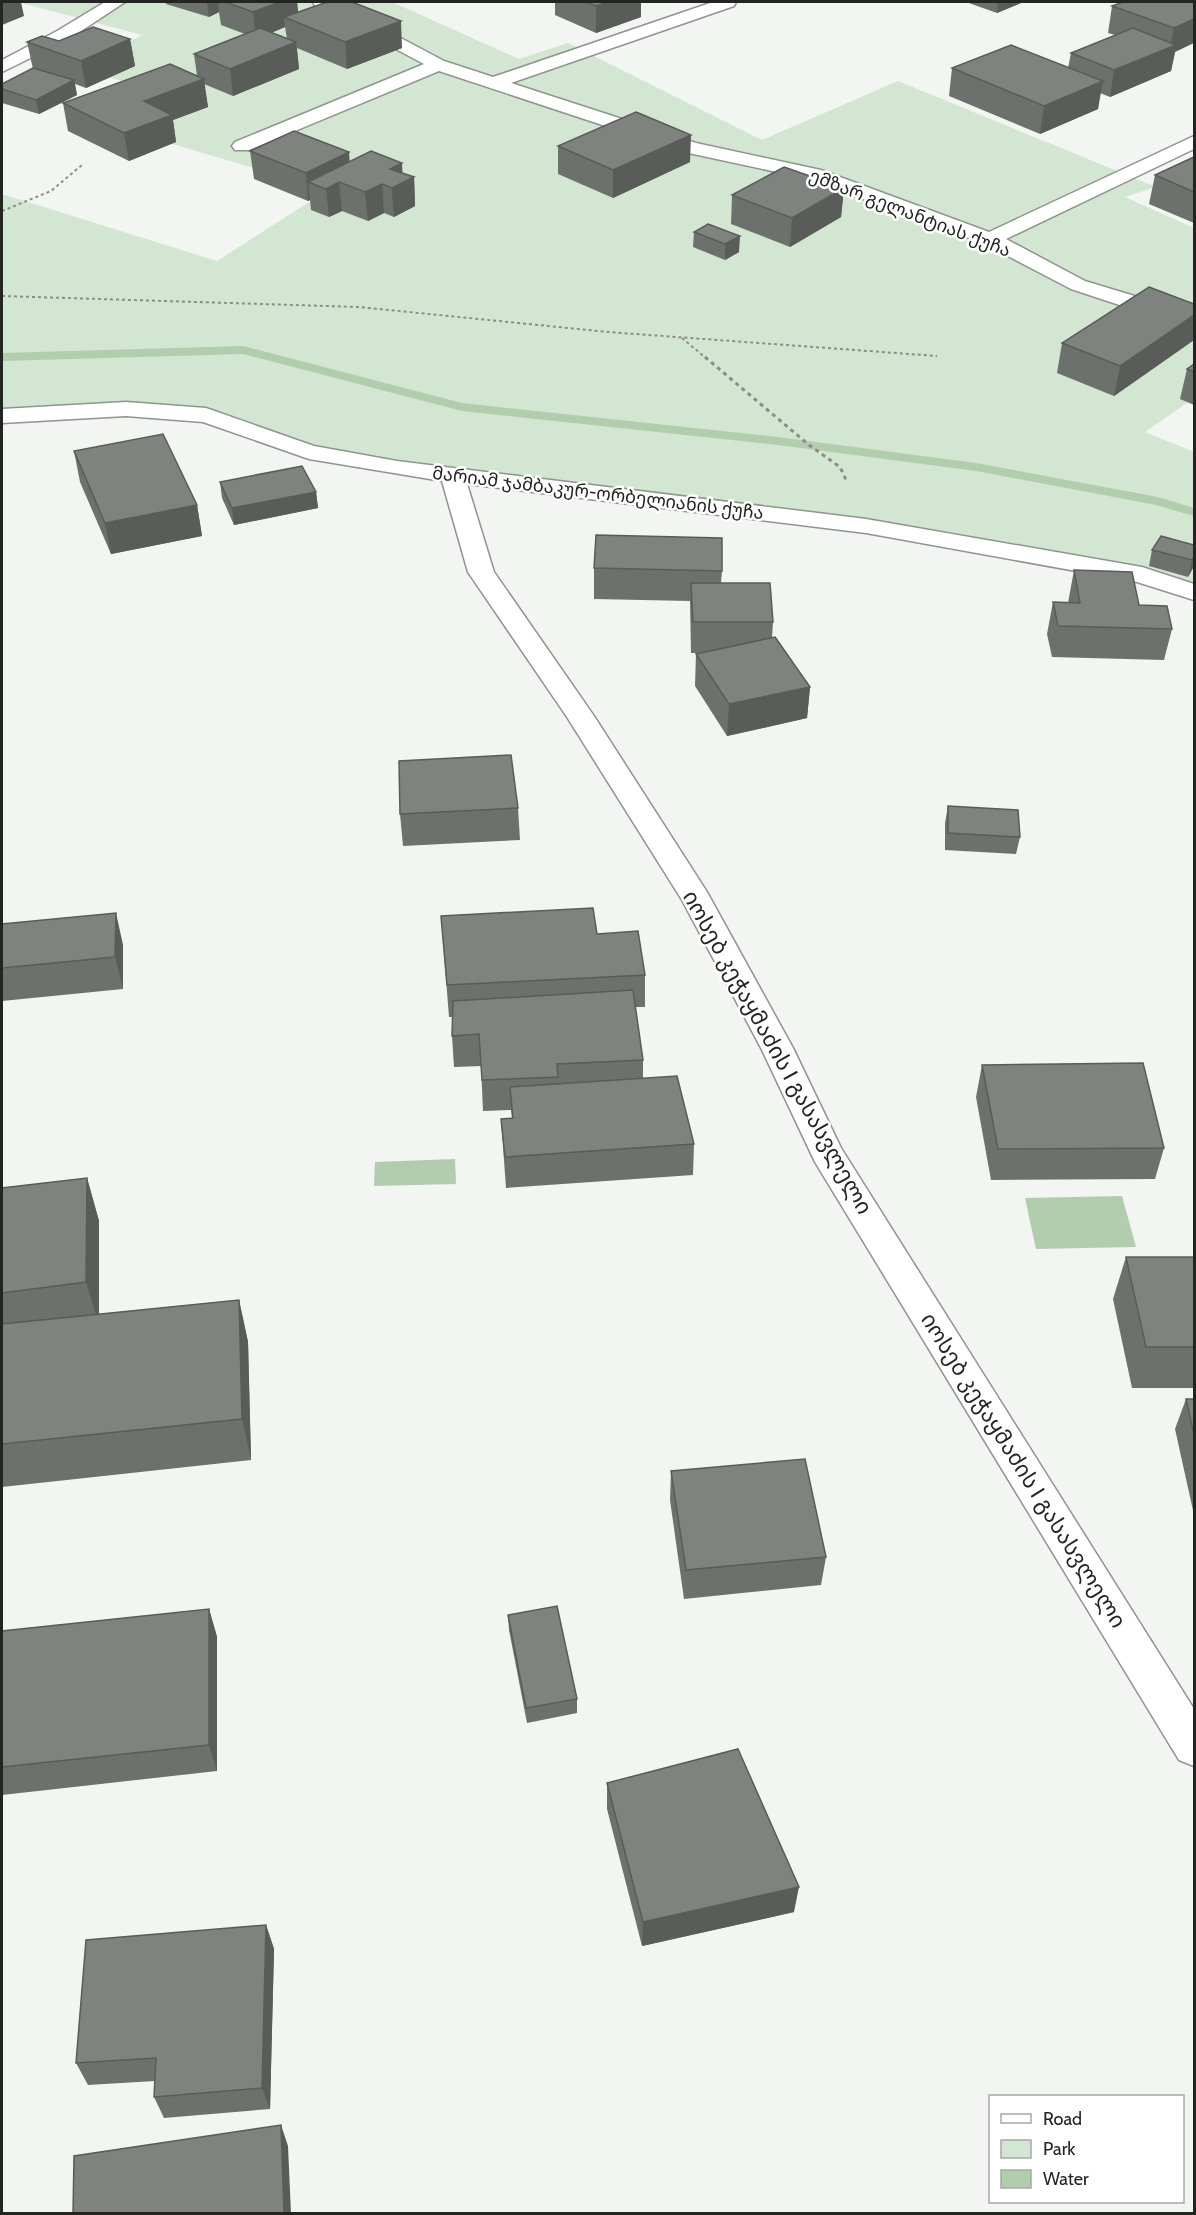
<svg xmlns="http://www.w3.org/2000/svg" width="1196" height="2215" viewBox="0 0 1196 2215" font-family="Cabin,'Noto Sans Georgian',sans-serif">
	<rect width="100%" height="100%" fill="#f2f5f1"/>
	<!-- green -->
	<path fill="#d3e6d1" d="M18 2H392L519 59 568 43 762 140 898 81 1156 187 1125 197 1194 228V398L1145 432 1194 452V592L1142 575 866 526 309 452 206 415 126 409 2 416V194L217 261 328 190 105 124 163 92 78 69 142 35Z"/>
	<!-- water -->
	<g fill="#b1cdae">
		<path d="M455 1159 456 1184 374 1186 375 1162Z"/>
		<path d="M1122 1196 1136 1247 1036 1249 1025 1198Z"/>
	</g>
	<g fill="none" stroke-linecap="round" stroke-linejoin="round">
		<!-- stream -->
		<path fill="#b1cdae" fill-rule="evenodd" d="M243 346 462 403 778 437 976 463 1158 497 1194 508V516L1156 505 976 471 778 445 462 411 243 354 2 361V353Z"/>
		<!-- minor casing -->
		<g stroke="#909490" stroke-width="3">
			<g id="minor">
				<path d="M105 2H125L69 39 2 72V60L57 31Z"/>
				<path d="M313 2H333L444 61 493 77 713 2H736L734 6 511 83 696 143 821 170 989 232 1194 136V149L1006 239 1085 281 1194 314V326L1180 325 1071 289 983 243 809 179 684 152 439 71 249 150H235L232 146 235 142 424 64 315 6Z"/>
				<path d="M126 402 206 408 314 446 397 461 866 519 1142 567 1194 584V600L1137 582 866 533 467 484 494 572 594 716 707 892 793 1048 841 1148 1194 1709V1766L1179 1760 815 1162 761 1048 682 900 567 717 468 572 442 481 309 459 203 422 126 416 2 423V409Z"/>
			</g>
		</g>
		<!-- path-far1 -->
		<g stroke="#8b8d8a" stroke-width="2" stroke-dasharray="3 3" stroke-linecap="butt">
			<path d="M2 211 51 191 82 165"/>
			<path d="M2 296 359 307 608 332 937 356"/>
			<path d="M682 338 707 359"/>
		</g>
		<!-- path -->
		<path stroke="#8b8d8a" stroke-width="3" stroke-dasharray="4 4" stroke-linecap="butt" d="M705 357 809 445 840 467 847 482"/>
		<!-- minor -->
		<use href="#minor" fill="#fff" fill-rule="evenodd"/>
	</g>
	<!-- wall -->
	<g fill="#6d716d" fill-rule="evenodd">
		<path d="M165 2H297L298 12 402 48 347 69 297 48 299 69 233 96 204 84 208 107 173 120 176 142 129 161 68 131 63 103 197 76 194 54 245 34 221 25 219 12 209 17 166 4ZM285 27 287 39 271 33Z"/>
		<path d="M555 2H641V17L596 33 555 15Z"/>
		<path d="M966 2H1022L1021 3 997 13Z"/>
		<path d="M1194 2 1175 52 1171 71 1110 97 1100 93 1098 109 1040 134 949 96 952 68H1068L1071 53 1115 35 1108 33 1112 6Z"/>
		<path d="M130 39 135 66 86 88 75 84 77 95 39 114 2 103V84L33 69 27 42Z"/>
		<path d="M558 146 690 162 613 198 558 174Z"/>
		<path d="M250 151 350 161 403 173 414 177 415 206 394 217 384 213 368 221 342 211 329 217 311 210 310 200 308 201 254 179Z"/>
		<path d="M1194 157V223L1149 204 1155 175Z"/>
		<path d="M844 188 841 217 790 247 731 224 732 195Z"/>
		<path d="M708 224 739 252 725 260 693 247 694 232Z"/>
		<path d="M1194 304V340L1114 396 1057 373 1062 343Z"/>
		<path d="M1194 364V405L1180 399 1187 369Z"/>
		<path d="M74 451 197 505 202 536 111 554 80 482Z"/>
		<path d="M220 482 316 492 318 508 234 525 222 498Z"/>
		<path d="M1194 545V566L1188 577 1149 566 1152 550Z"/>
		<path d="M594 568 722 571 721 583 773 622 772 638 810 687 807 718 727 736 695 686 696 654 700 653H691L690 601 594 599Z"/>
		<path d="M1074 570 1139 605 1172 629 1164 660 1052 657 1047 634 1053 602 1068 603Z"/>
		<path d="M948 806 1020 837 1016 854 945 850V823Z"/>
		<path d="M518 808 520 840 403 846 400 814Z"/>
		<path d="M441 916 597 934 645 975V1007H635L643 1060V1079L694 1144 693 1175 506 1188 501 1119 512 1118 511 1110 483 1111 481 1066 454 1067 452 1036V1017H449Z"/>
		<path d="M2 924 123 945V989L2 1001Z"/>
		<path d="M982 1065 1164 1148 1155 1179 991 1180 976 1097Z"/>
		<path d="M87 1178 99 1221V1314L239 1300 248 1342 251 1460 2 1487V1188Z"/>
		<path d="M1126 1257H1194V1388H1132L1113 1299Z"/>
		<path d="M1186 1399H1194V1515L1175 1429Z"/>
		<path d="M671 1471 826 1557 821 1585 684 1599 670 1500Z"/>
		<path d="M209 1609 217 1637V1771L2 1795V1631Z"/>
		<path d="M508 1615 577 1699V1713L527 1723 509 1630Z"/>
		<path d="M607 1783 794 1912 642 1946 607 1809Z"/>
		<path d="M266 1925 274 1949 270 2109 164 2118 154 2097 155 2081 88 2085 76 2063Z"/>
	</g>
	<!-- shaded-wall -->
	<g fill="#595c59">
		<path d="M2 2H21L24 16 2 25Z"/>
		<path d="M207 2H218L219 12 209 17Z"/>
		<path d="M280 2H297L299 21 284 17 285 27 256 39 253 12Z"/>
		<path d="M609 2H641V17L596 33V6Z"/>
		<path d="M998 2H1022L1021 3 997 13Z"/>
		<path d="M1194 19V43L1175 52 1171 71 1110 97 1114 70 1170 47 1174 28Z"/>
		<path d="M401 21 402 48 347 69 345 42Z"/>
		<path d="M130 39 135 66 86 88 81 61Z"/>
		<path d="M296 42 299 69 233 96 230 69Z"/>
		<path d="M204 79 208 107 173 120 176 142 129 161 124 133 144 101Z"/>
		<path d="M74 80 77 95 39 114 36 100Z"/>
		<path d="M1103 81 1098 109 1040 134 1044 106Z"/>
		<path d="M691 135 690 162 613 198V170Z"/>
		<path d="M349 152 351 180 339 182 342 211 329 217 326 189 308 182 310 200 308 201 306 173Z"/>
		<path d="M402 163 403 183 414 177 415 206 394 217 390 169Z"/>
		<path d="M382 184 384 213 368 221 365 192Z"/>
		<path d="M844 188 841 217 790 247 792 218Z"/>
		<path d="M740 236 739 252 725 260V244Z"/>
		<path d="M1194 315V340L1114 396 1120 366Z"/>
		<path d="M316 492 318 508 234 525 232 508Z"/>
		<path d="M197 505 202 536 111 554 105 523Z"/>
		<path d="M1194 556V566L1188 577 1192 560Z"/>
		<path d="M810 687 807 718 727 736 729 704Z"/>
		<path d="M116 913 123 945V989L115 957Z"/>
		<path d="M87 1178 99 1221V1325L86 1282Z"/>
		<path d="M239 1300 248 1342 251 1460 242 1419Z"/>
		<path d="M209 1609 217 1637V1771L209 1745Z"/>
		<path d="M799 1887 794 1912 642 1946 643 1922Z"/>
		<path d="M266 1925 274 1949 270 2109 262 2088Z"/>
		<path d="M281 2125 288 2146 291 2214H284Z"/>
	</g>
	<!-- building -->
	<g fill="#7f837f" stroke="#595c59" stroke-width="1.5">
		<path d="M225 2H280L253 12Z"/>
		<path d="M327 2H352L401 21 345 42 284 17Z"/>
		<path d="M585 2H609L596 6Z"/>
		<path d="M1123 2H1194V19L1174 28 1112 6Z"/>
		<path d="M93 27 130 39 81 61 27 42 42 36 59 41Z"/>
		<path d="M260 28 296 42 230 69 194 54Z"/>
		<path d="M1133 28 1176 45 1114 70 1071 53Z"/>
		<path d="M1011 45 1103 81 1044 106 952 68Z"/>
		<path d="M170 64 204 79 144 101 172 115 124 133 63 103Z"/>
		<path d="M33 68 74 80 36 100 2 89V84Z"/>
		<path d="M636 112 691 135 613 170 558 146Z"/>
		<path d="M294 131 349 152 306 173 250 151Z"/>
		<path d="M371 151 402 163 390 169 414 177 392 188 382 184 365 192 339 182 326 189 308 182Z"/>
		<path d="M1194 157V192L1155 175Z"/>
		<path d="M784 167 844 188 792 218 732 195Z"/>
		<path d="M708 224 740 236 725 244 694 232Z"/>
		<path d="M1149 287 1194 304V315L1120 366 1062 343Z"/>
		<path d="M1194 364V372L1187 369Z"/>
		<path d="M163 434 197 505 105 523 74 451Z"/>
		<path d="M302 466 316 492 232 508 220 482Z"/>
		<path d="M596 535 722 538V571L594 568Z"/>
		<path d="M1161 536 1194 545V556L1192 560 1152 550Z"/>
		<path d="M1074 570 1132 572 1139 605 1167 606 1172 629 1058 626 1053 602 1080 603Z"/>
		<path d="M691 583H770L773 622H693Z"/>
		<path d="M775 637 810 687 729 704 696 654Z"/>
		<path d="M511 755 518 808 400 814 399 761Z"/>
		<path d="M948 806 1018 810 1020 837 948 833Z"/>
		<path d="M593 908 597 934 638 931 645 975 447 985 441 916Z"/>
		<path d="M116 913 115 957 2 968V924Z"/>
		<path d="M633 990 643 1060 557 1064 558 1077 482 1080 479 1034 452 1036 453 1001Z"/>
		<path d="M1143 1063 1164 1148 998 1149 982 1065Z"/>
		<path d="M677 1076 694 1144 505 1157 501 1119 513 1118 510 1087Z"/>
		<path d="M87 1178 86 1282 2 1293V1188Z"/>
		<path d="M1126 1257H1194V1347H1146Z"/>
		<path d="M239 1300 242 1419 2 1444V1324Z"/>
		<path d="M1186 1399H1194V1435Z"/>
		<path d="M805 1459 826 1557 686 1570 671 1471Z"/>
		<path d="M557 1606 577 1699 526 1708 508 1615Z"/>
		<path d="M209 1609V1745L2 1767V1631Z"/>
		<path d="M738 1749 799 1887 643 1922 607 1783Z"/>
		<path d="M266 1925 262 2088 154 2097 156 2058 76 2063 86 1940Z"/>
		<path d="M281 2125 284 2214H73L74 2156Z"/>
	</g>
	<g text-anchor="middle" stroke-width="5" stroke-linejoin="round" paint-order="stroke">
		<!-- far-street labels -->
		<g font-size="18" fill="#232523" stroke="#fff">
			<text transform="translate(910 213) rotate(21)" y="6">ემზარ გელანტიას ქუჩა</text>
			<text transform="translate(598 493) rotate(7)" y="6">მარიამ ჯამბაკურ-ორბელიანის ქუჩა</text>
		</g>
		<!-- street labels -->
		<g font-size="22" fill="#232523" stroke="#fff">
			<text transform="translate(778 1052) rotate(61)" y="8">იოსებ კეჭაყმაძის I გასასვლელი</text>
			<text transform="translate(1024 1470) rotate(58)" y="8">იოსებ კეჭაყმაძის I გასასვლელი</text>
		</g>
	</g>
	<!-- border -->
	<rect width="1196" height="2215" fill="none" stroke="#232523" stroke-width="6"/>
	<!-- legend -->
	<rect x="989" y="2095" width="195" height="108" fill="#ffffff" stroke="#a7a8a7" stroke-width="1.5"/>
	<rect x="1001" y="2114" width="30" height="9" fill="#ffffff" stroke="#a7a8a7" stroke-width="1.5"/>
	<text x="1043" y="2125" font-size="18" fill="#232523">Road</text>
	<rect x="1001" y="2140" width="30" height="18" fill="#d3e6d1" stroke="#a7a8a7" stroke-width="1.5"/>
	<text x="1043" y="2155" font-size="18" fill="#232523">Park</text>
	<rect x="1001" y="2170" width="30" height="18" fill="#b1cdae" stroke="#a7a8a7" stroke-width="1.5"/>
	<text x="1043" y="2185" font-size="18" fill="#232523">Water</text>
</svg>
